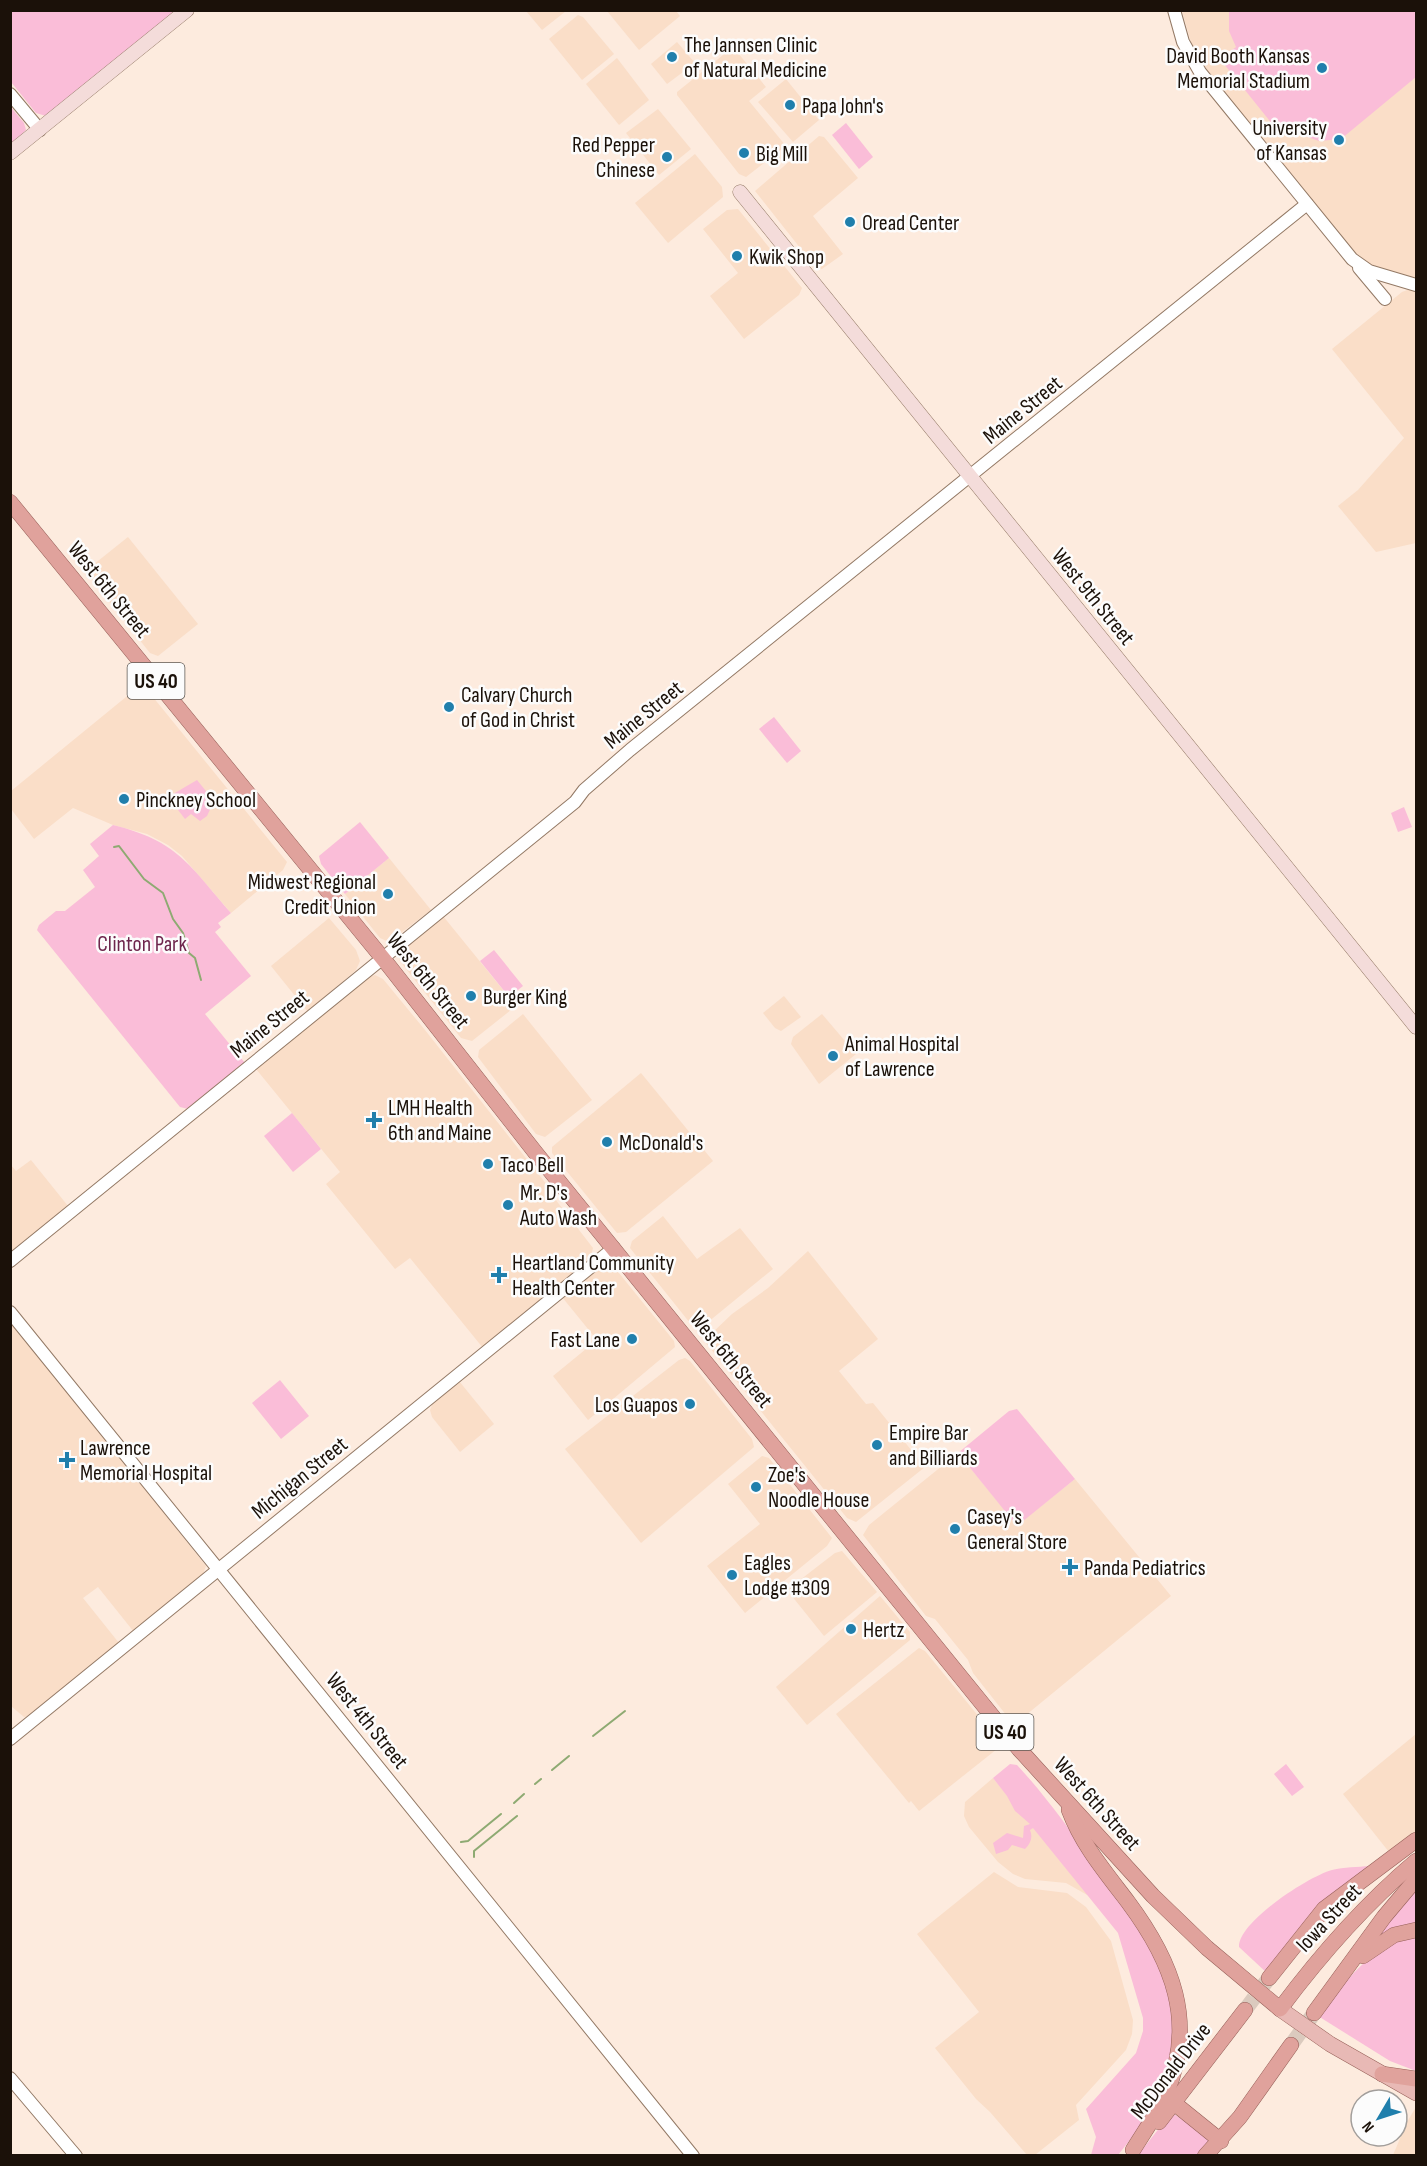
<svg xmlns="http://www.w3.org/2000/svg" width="1427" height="2166" viewBox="0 0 1427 2166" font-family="'Sofia Sans Condensed',sans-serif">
	<rect width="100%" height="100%" fill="#fdebde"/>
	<!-- built -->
	<g fill="#fadec8">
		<path d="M526 11H566L542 30Z"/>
		<path d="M607 11H676L680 16 639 50Z"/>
		<path d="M1182 11H1416V279L1377 268 1359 260 1205 73 1192 46Z"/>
		<path d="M578 15 583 17 614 54 582 80 549 39Z"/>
		<path d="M677 42 695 63 667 84 651 64Z"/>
		<path d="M733 47 766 87 749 101 786 146 746 177 739 174 677 95V92Z"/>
		<path d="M617 58 649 100 619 125 586 84Z"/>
		<path d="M786 79 819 120 793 142 758 102Z"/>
		<path d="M658 109 691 149 659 175 626 133Z"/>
		<path d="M819 136 824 137 858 178 813 216 843 254 822 269 816 268 755 191Z"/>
		<path d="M695 154 722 187 723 197 668 243 635 203Z"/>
		<path d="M738 209 802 288 799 295 744 339 710 296 738 273 703 229 727 210Z"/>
		<path d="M1410 289 1416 291V543L1376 552 1338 506 1358 490 1404 438 1332 349 1402 292Z"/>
		<path d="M128 537 198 624 158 656 150 653 88 575 93 565Z"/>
		<path d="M144 686 287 862 283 870 231 913 182 856 168 845 147 834 113 825 73 808 34 839 11 809V791L137 688Z"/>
		<path d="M389 858 431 910 389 942 380 938 345 894Z"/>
		<path d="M443 916 516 1006 472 1041 461 1038 399 960 400 952Z"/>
		<path d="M329 918 356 950 360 961 356 970 308 1012 271 966Z"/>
		<path d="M375 975 383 979 425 1030 551 1190 552 1195 593 1248 590 1260 483 1348 410 1258 395 1269 326 1184 340 1172 256 1069 369 977Z"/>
		<path d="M784 996 801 1017 781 1031 775 1028 763 1013Z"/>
		<path d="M523 1014 592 1100 545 1137 536 1134 478 1057 479 1050Z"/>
		<path d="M822 1014 856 1054 819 1084 791 1044 793 1037Z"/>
		<path d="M641 1073 713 1161 626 1232 617 1233 552 1153V1147Z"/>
		<path d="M31 1160 68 1206 11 1252 10 1164 16 1171Z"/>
		<path d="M663 1216 697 1259 740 1228 773 1269 702 1327 694 1328 630 1248 632 1241Z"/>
		<path d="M808 1251 878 1339 839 1371 866 1404 873 1403 925 1467 856 1522 847 1518 706 1343 711 1334 732 1314 768 1288Z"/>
		<path d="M604 1264 614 1267 674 1341 675 1347 588 1420 553 1376 597 1340 562 1297Z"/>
		<path d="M11 1321 206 1566 203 1574 134 1632 98 1587 83 1598 119 1643 30 1716 24 1717 11 1706Z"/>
		<path d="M685 1358 690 1361 752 1439 754 1447 641 1543 565 1449 679 1360Z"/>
		<path d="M459 1381 494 1424 460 1452 432 1417 430 1410 433 1403Z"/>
		<path d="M958 1453 1017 1525 1075 1479 1171 1596 1014 1725 973 1673 968 1660 935 1619 926 1616 863 1535 869 1525Z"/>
		<path d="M762 1456 769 1458 832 1538 827 1546 745 1613 707 1566 760 1524 728 1484Z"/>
		<path d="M842 1551 877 1592 824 1636 787 1590 835 1553Z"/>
		<path d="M880 1596 910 1632V1640L807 1725 776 1687Z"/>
		<path d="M919 1648 925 1651 1002 1745 919 1811 911 1801 909 1803 836 1714Z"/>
		<path d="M1416 1734V1835L1389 1852 1343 1794Z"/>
		<path d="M993 1778 1089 1896 1066 1883 1025 1879 1013 1874 998 1862 969 1827 964 1816 965 1802Z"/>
		<path d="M994 1872 1018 1887 1067 1893 1086 1907 1111 1941 1133 2020 1132 2034 1126 2050 1076 2105 1079 2120 1035 2155H1027L990 2112 976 2099 935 2048 979 2012 917 1934Z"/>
		<path d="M1416 2107V2155H1393L1407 2122Z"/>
	</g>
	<!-- green -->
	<g fill="#fabdd8">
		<path d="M10 11H178L46 116 36 113 11 82Z"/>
		<path d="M1229 11H1416V77L1341 139 1319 141 1273 125 1220 59 1236 47 1229 31Z"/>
		<path d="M10 106 24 123 26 130 10 146Z"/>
		<path d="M846 123 873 157 859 169 832 135Z"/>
		<path d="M774 717 801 751 787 763 759 729Z"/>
		<path d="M197 780 214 801 207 816 200 821 191 814 185 819 168 797Z"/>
		<path d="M1404 807 1412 827 1398 832 1391 813Z"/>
		<path d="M360 822 389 858 345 894 321 864 319 856Z"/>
		<path d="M113 825C178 841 189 865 231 913L218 923 221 927 215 932 251 976 205 1014 245 1063 188 1109 180 1107 37 930 39 925 56 911H65L95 887 83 870 99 856 90 844Z"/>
		<path d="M494 950 523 986 509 997 480 961Z"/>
		<path d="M292 1113 321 1149 293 1172 264 1136Z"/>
		<path d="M280 1380 309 1416 281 1439 252 1403Z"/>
		<path d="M1017 1409 1075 1479 1017 1526 958 1453 1009 1411Z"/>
		<path d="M1010 1764 1017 1765C1045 1795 1069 1829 1093 1862 1108 1881 1125 1900 1138 1921 1189 2009 1184 2077 1118 2155H1091L1096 2137 1086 2109 1136 2053 1143 2031V2018L1118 1933 1033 1828 1030 1830C1033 1837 1031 1843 1025 1849L1012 1845 1008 1850 996 1854 993 1843 1007 1833 1023 1838 1024 1826 1030 1824 1015 1811 1007 1796 993 1778Z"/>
		<path d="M1286 1764 1304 1787 1292 1796 1274 1774Z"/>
		<path d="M1369 1866 1319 1905 1268 1974 1239 1947C1238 1922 1309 1876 1332 1870 1344 1867 1358 1867 1369 1866Z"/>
		<path d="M1416 1889V1927L1374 1940Z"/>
		<path d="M1416 1938V2071L1390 2061 1318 2016C1342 1986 1374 1940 1416 1938Z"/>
		<path d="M1174 2114 1208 2137 1210 2143 1197 2155 1137 2156 1169 2116Z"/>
	</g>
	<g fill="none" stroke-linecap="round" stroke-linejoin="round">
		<!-- stream -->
		<g stroke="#8eaa72" stroke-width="2">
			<path d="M114 847 119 846 144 879 163 893 173 919 183 933 189 953 195 958 201 980"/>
			<path d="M593 1736 625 1711"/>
			<path d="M552 1770 569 1756"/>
			<path d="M535 1784 541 1779"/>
			<path d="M514 1803 524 1794"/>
			<path d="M461 1842 468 1841 501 1814"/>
			<path d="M474 1857V1851L517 1816"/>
		</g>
		<!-- trunk-tunnel -->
		<g stroke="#dbcabe" stroke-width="15" stroke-dasharray="15 8" stroke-linecap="butt">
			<path d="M1245 2010 1269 1978"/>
			<path d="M1291 2045 1312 2016"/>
		</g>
		<!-- tertiary casing -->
		<g stroke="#937965" stroke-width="14">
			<g id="tertiary">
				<path d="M1174 10 1183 42 1200 72 1352 259 1369 271 1416 285"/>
				<path d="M10 94 40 130"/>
				<path d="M1359 268 1385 299"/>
				<path d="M10 1261 575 802 584 790 630 750 1307 204"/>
				<path d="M10 1312 693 2156"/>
				<path d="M10 1739 614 1248"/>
				<path d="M10 2078 76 2156"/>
			</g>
		</g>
		<!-- secondary casing -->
		<g stroke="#937965" stroke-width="15">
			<g id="secondary">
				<path d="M10 153 187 10"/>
				<path d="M740 192 1416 1027"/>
			</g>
		</g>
		<!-- primary casing -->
		<g stroke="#966059" stroke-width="16">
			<path id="primary" d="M1280 2009 1330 2044 1416 2093"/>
		</g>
		<!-- trunk casing -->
		<g stroke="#966059" stroke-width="16">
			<g id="trunk">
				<path d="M10 502 389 966 535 1152 1019 1749 1153 1896 1207 1948 1280 2009C1321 1954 1364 1905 1416 1861"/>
				<path d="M1069 1810C1082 1845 1106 1873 1128 1902 1172 1961 1197 2022 1166 2094 1157 2114 1144 2132 1133 2150"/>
				<path d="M1363 1956 1394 1935 1416 1930"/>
				<path d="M1269 1978 1324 1909 1416 1840"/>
				<path d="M1314 2013 1384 1917 1416 1879"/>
				<path d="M1382 2074 1416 2079"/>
				<path d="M1174 2103 1221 2141"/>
				<path d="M1159 2122 1245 2010"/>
				<path d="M1205 2156 1240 2117 1291 2045"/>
			</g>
		</g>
		<!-- tertiary -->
		<use href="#tertiary" stroke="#fff" stroke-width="12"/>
		<!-- secondary -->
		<use href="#secondary" stroke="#f4dcda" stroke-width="14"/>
		<!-- primary -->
		<use href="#primary" stroke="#e8b9b5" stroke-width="15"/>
		<!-- trunk -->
		<use href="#trunk" stroke="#e0a29c" stroke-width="15"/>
	</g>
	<!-- markers -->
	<g fill="#207fac" stroke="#fcfcfc" stroke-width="2">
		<circle cx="672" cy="57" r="6"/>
		<circle cx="1322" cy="68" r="6"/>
		<circle cx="790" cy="105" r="6"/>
		<circle cx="1339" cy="140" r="6"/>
		<circle cx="744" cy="153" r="6"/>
		<circle cx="667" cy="157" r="6"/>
		<circle cx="850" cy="222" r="6"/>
		<circle cx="737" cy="256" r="6"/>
		<circle cx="449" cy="707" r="6"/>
		<circle cx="124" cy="799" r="6"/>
		<circle cx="388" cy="894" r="6"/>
		<circle cx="471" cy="996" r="6"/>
		<circle cx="833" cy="1056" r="6"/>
		<path d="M371 1111h6v6h6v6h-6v6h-6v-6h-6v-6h6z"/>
		<circle cx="607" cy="1142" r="6"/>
		<circle cx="488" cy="1164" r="6"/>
		<circle cx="508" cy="1205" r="6"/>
		<path d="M496 1266h6v6h6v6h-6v6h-6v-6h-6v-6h6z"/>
		<circle cx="632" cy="1339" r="6"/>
		<circle cx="690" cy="1404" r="6"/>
		<circle cx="877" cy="1445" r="6"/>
		<path d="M64 1451h6v6h6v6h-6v6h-6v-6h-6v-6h6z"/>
		<circle cx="756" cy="1487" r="6"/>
		<circle cx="955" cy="1529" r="6"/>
		<path d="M1067 1558h6v6h6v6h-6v6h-6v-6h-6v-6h6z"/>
		<circle cx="732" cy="1575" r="6"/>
		<circle cx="851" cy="1629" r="6"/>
	</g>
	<g text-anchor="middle" stroke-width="5" stroke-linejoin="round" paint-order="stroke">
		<!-- shield labels -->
		<g fill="#fcfcfc" stroke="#5e5852" stroke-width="1.5">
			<rect x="127.5" y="663" width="57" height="36" rx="4.5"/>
			<rect x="976.5" y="1714" width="57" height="36" rx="4.5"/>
		</g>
		<g font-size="21" font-weight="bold" fill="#1b1109">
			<text x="156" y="688">US 40</text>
			<text x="1005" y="1739">US 40</text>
		</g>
		<!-- poi labels -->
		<g font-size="22" fill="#1b1109" stroke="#fcfcfc" text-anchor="start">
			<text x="684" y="52">The Jannsen Clinic<tspan x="684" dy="25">of Natural Medicine</tspan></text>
			<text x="1310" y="63" text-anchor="end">David Booth Kansas<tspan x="1310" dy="25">Memorial Stadium</tspan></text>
			<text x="802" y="113">Papa John's</text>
			<text x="1327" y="135" text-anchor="end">University<tspan x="1327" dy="25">of Kansas</tspan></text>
			<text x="655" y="152" text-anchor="end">Red Pepper<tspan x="655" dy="25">Chinese</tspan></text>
			<text x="756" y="161">Big Mill</text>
			<text x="862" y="230">Oread Center</text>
			<text x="749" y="264">Kwik Shop</text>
			<text x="461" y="702">Calvary Church<tspan x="461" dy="25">of God in Christ</tspan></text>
			<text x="136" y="807">Pinckney School</text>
			<text x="376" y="889" text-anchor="end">Midwest Regional<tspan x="376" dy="25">Credit Union</tspan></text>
			<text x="483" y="1004">Burger King</text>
			<text x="845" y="1051">Animal Hospital<tspan x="845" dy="25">of Lawrence</tspan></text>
			<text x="388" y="1115">LMH Health<tspan x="388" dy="25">6th and Maine</tspan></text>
			<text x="619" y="1150">McDonald's</text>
			<text x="500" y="1172">Taco Bell</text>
			<text x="520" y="1200">Mr. D's<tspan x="520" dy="25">Auto Wash</tspan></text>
			<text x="512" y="1270">Heartland Community<tspan x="512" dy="25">Health Center</tspan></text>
			<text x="620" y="1347" text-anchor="end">Fast Lane</text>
			<text x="678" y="1412" text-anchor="end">Los Guapos</text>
			<text x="889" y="1440">Empire Bar<tspan x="889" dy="25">and Billiards</tspan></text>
			<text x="80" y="1455">Lawrence<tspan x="80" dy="25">Memorial Hospital</tspan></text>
			<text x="768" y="1482">Zoe's<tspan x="768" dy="25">Noodle House</tspan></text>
			<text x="967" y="1524">Casey's<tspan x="967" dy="25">General Store</tspan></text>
			<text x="744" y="1570">Eagles<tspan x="744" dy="25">Lodge #309</tspan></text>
			<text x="1084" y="1575">Panda Pediatrics</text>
			<text x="863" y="1637">Hertz</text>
		</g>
		<!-- street labels -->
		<g font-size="22" fill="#1b1109" stroke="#fcfcfc">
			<text transform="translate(1022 409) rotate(-39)" y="8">Maine Street</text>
			<text transform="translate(110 589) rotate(51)" y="8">West 6th Street</text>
			<text transform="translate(1094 596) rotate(51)" y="8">West 9th Street</text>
			<text transform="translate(643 714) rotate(-39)" y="8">Maine Street</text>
			<text transform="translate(429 980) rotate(51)" y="8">West 6th Street</text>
			<text transform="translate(269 1023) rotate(-39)" y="8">Maine Street</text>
			<text transform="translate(732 1359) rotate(51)" y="8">West 6th Street</text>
			<text transform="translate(299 1477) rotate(-39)" y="8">Michigan Street</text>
			<text transform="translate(368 1720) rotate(51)" y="8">West 4th Street</text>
			<text transform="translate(1098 1803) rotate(48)" y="8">West 6th Street</text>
			<text transform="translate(1328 1917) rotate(-47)" y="8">Iowa Street</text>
			<text transform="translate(1170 2070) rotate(-52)" y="8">McDonald Drive</text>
		</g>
		<!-- park labels -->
		<g font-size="22" fill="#6e254c" stroke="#fcfcfc">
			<text x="142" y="951">Clinton Park</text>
		</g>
	</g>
	<!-- border -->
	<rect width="1427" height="2166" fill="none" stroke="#1b1109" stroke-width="24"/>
	<!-- north arrow -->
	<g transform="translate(1379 2118) rotate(231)"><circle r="28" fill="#fcfcfc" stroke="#a29e9b" stroke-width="1.5"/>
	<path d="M0-4.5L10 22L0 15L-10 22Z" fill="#207fac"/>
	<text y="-9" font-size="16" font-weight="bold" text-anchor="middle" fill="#1b1109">N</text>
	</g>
</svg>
